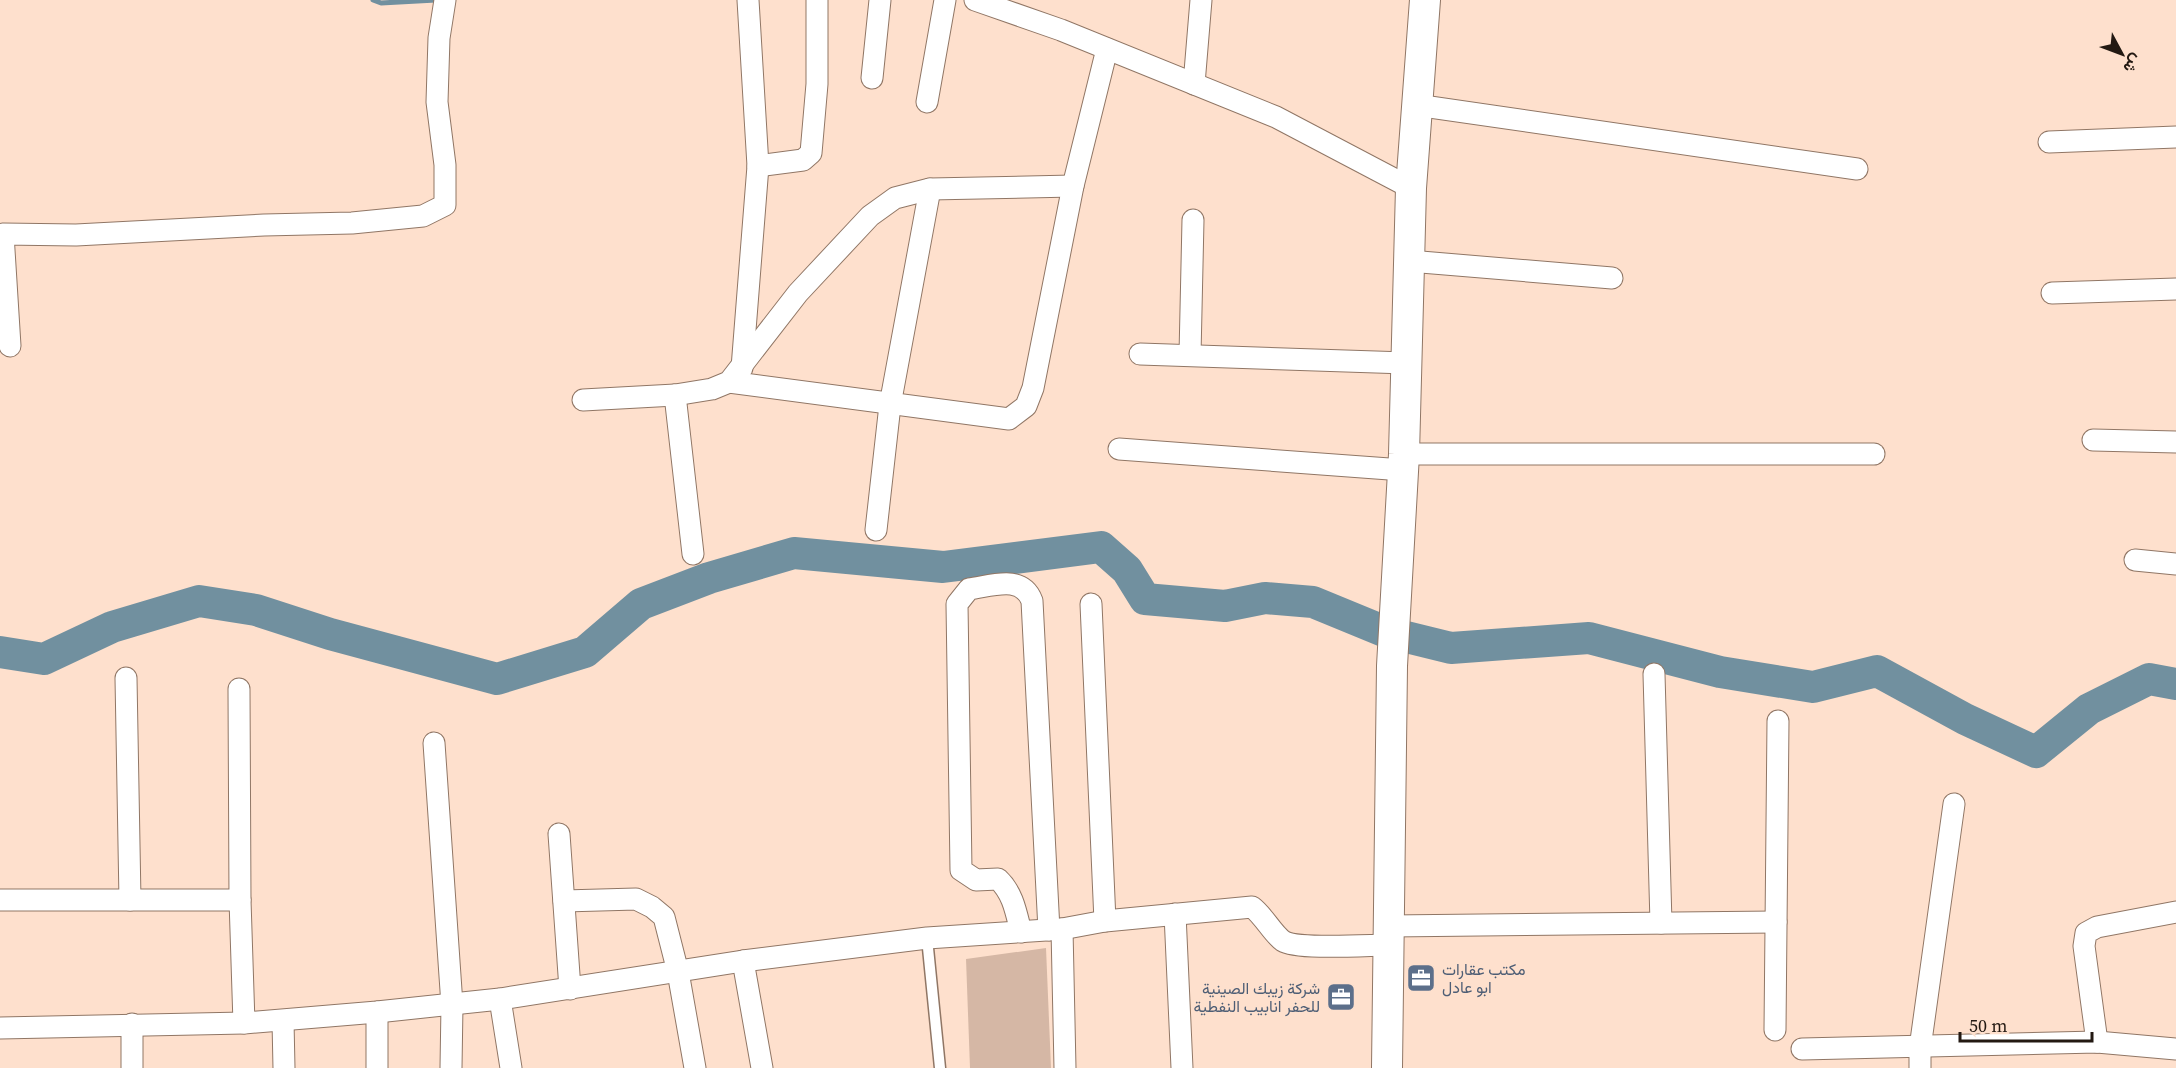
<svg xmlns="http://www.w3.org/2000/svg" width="2176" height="1068" viewBox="0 0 2176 1068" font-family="'Source Serif 4',Vazirmatn,serif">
	<rect width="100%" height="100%" fill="#fee0cd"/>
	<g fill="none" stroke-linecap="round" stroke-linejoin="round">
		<!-- stream -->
		<path stroke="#71909f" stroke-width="5" d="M373 0 381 3 436 0"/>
		<!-- river -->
		<path stroke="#71909f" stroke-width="32" d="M0 652 44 659 112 627 199 601 256 610 330 634 497 679 585 652 641 604 709 578 794 553 943 567 1101 547 1127 570 1145 599 1225 606 1265 598 1313 602 1386 632 1451 648 1589 638 1720 672 1813 687 1877 671 1965 719 2036 752 2089 709 2149 679 2176 684"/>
	</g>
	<!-- building -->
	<g fill="#d5b7a5">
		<path d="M1046 948 1051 1068H970L966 959Z"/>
		<path d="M1429 968 1430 988H1413L1412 969Z"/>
	</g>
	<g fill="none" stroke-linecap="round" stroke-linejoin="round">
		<!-- lane casing -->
		<g stroke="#907665" stroke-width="13">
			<path id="lane" d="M927 938 940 1068"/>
		</g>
		<!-- street casing -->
		<g stroke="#907665" stroke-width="23">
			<g id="street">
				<path d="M975 0 1061 30 1276 117 1411 188"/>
				<path d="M872 78 880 0"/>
				<path d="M1194 84 1201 0"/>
				<path d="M927 102 945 0"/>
				<path d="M1416 105 1857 169"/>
				<path d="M2049 142 2176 137"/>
				<path d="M758 166 803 160 811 153 817 84V0"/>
				<path d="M1409 261 1612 278"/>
				<path d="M2052 293 2176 289"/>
				<path d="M10 346 3 234 76 235 264 225 352 223 423 216 445 205V165L437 102 439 38 445 0"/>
				<path d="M1140 354 1406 363"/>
				<path d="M1190 355 1193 220"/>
				<path d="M742 368 758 166 748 0"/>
				<path d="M729 382 1009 419 1026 406 1033 388 1073 186 1107 49"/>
				<path d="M675 395 693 554"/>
				<path d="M583 400 675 395 712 389 729 382 798 293 870 216 895 198 930 189 1073 186"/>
				<path d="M2093 440 2176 442"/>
				<path d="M1119 449 1403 470"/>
				<path d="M1404 454H1874"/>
				<path d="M876 530 890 405 930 189"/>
				<path d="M2135 560 2176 564"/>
				<path d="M1091 604 1105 921"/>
				<path d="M1654 674 1661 923"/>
				<path d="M126 678 130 900"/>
				<path d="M239 689 240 900 244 1023"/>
				<path d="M434 743 452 1005 451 1068"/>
				<path d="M559 834 570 989"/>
				<path d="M0 900H240"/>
				<path d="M564 901 636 899 652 907 664 917 678 972 695 1068"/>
				<path d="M1175 914 1182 1068"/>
				<path d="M1390 926 1776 922"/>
				<path d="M1062 929 1065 1068"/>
				<path d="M1021 932C1016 912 1013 893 998 879L976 880 961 870 957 604 969 589C992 586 1022 574 1032 601L1049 930"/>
				<path d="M743 961 762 1068"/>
				<path d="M500 999 511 1068"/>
				<path d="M283 1021 284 1068"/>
				<path d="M132 1024V1068"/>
				<path d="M0 1028 244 1023 377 1012 500 999 743 961 927 938 1062 929 1105 921 1252 907C1264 916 1272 933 1283 941 1297 950 1369 945 1390 945"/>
				<path d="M1775 1030 1778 721"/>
				<path d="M2097 1042 2084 946 2086 933 2097 927 2176 912"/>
				<path d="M1802 1049 2097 1042 2176 1049"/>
				<path d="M377 1068V1012"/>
				<path d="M1920 1068V1048L1954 804"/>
			</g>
		</g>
		<!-- secondary casing -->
		<g stroke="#907665" stroke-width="32">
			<path id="secondary" d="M1387 1068 1392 666 1404 454 1411 188 1425 0"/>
		</g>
		<!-- lane -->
		<use href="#lane" stroke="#fff" stroke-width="10"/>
		<!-- street -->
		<use href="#street" stroke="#fff" stroke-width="21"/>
		<!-- secondary -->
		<use href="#secondary" stroke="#fff" stroke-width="30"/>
	</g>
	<!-- icons -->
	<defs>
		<g id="office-square" transform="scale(1.5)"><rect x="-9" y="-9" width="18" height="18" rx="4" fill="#5c6f8a" stroke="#fee0cd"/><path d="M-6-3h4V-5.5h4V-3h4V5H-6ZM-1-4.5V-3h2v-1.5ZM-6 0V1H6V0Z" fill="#fff"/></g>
	</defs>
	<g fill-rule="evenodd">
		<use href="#office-square" x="1421" y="978"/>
		<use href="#office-square" x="1341" y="997"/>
	</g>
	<g text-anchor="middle" stroke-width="6" stroke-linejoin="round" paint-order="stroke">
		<!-- service labels -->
		<g font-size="16" fill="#4e5e75" stroke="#fee0cd" text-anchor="start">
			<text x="1442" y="975">مكتب عقارات<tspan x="1442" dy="18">ابو عادل</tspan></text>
			<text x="1320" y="994" text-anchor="end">شركة زيبك الصينية<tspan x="1320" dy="18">للحفر انابيب النفطية</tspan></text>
		</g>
	</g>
	<!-- north arrow -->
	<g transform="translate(2122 54) rotate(131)" stroke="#fee0cd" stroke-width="4.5" paint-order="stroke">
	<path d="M0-4.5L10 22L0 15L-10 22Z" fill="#231912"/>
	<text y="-9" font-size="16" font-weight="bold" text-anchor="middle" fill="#231912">ش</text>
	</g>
	<!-- scale -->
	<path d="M1960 1032v9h132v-9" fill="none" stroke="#231912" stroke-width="3"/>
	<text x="1969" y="1032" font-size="18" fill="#231912" stroke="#fee0cd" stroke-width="4.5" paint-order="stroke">50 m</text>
</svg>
